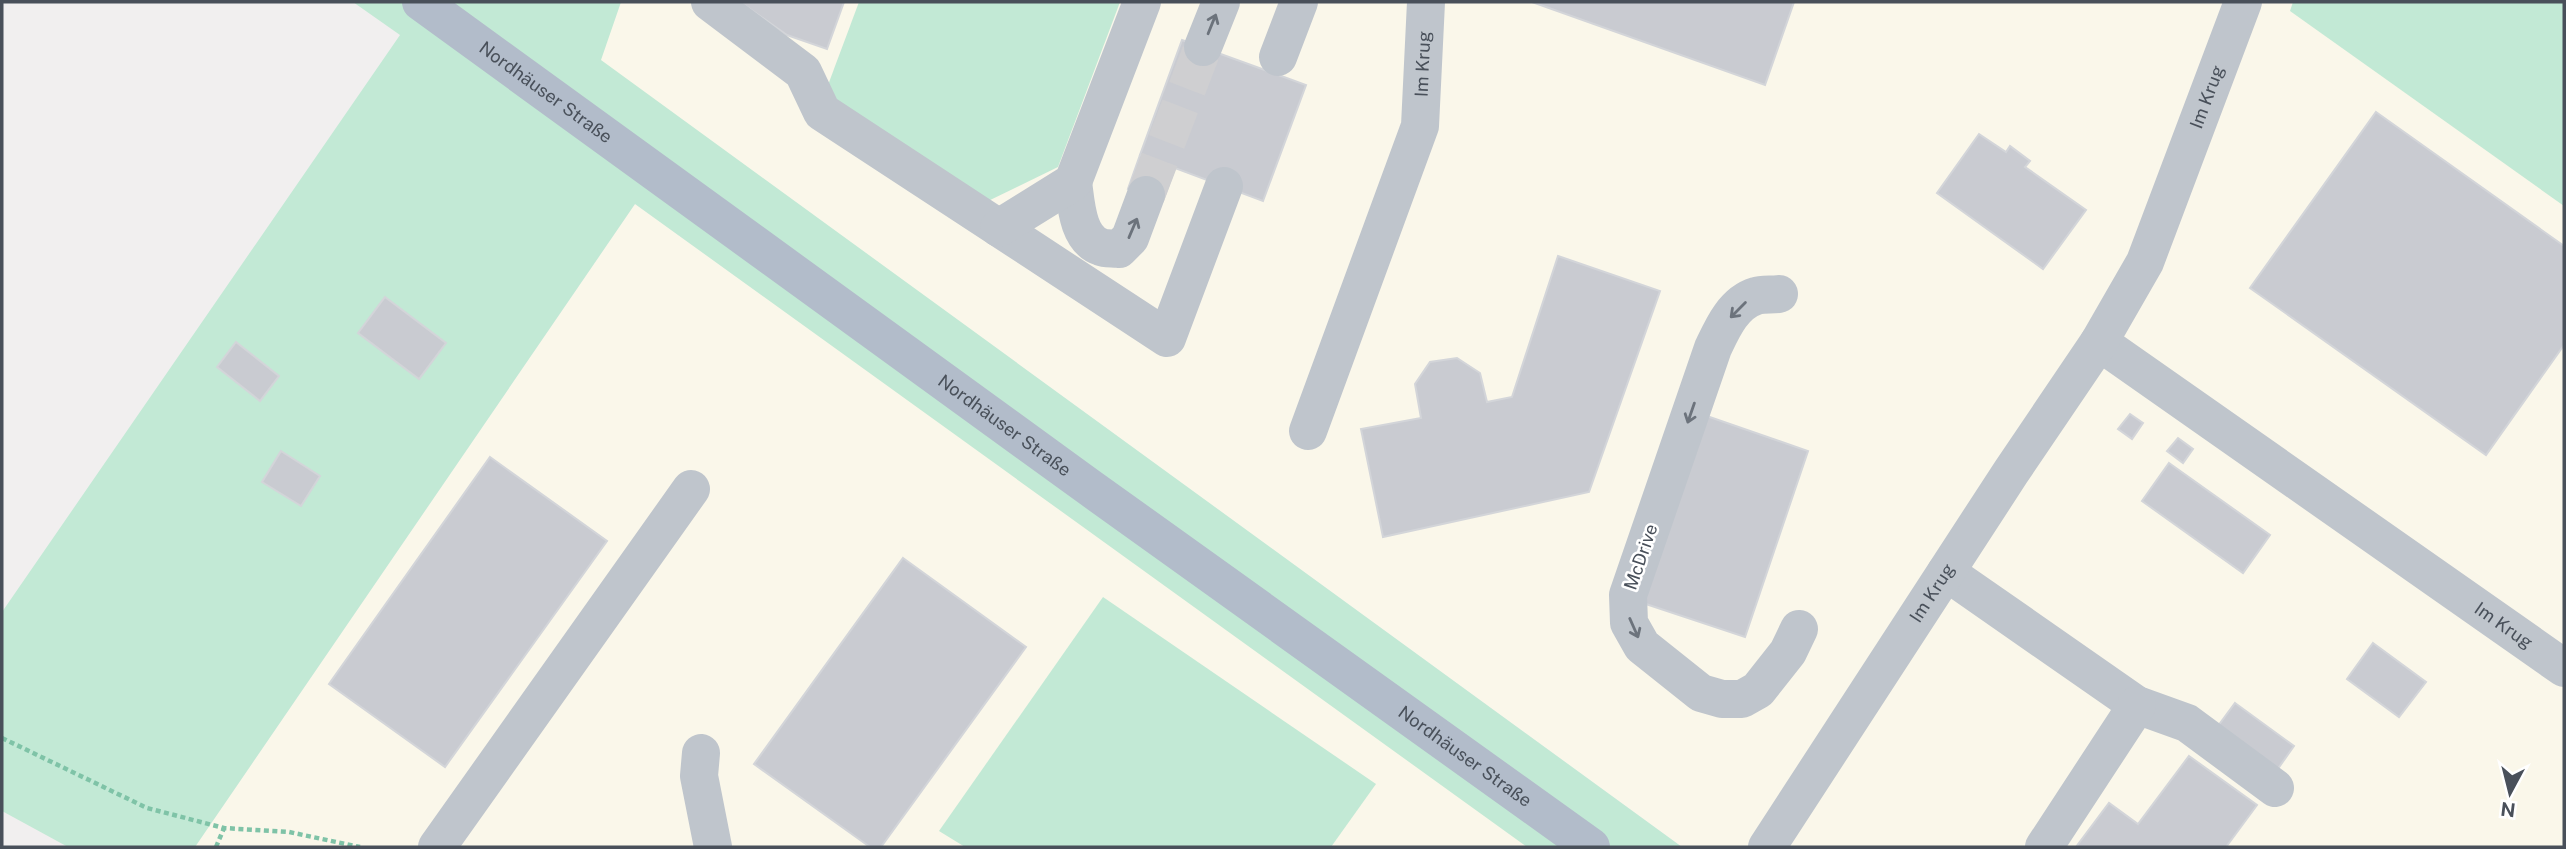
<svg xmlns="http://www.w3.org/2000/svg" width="2566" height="849" viewBox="0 0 2566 849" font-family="'Public Sans',sans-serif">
	<rect width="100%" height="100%" fill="#f1efef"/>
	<!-- commercial -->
	<g fill="#faf7ea">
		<path d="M621 2H2564V847H1682L600 60Z"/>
		<path d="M635 204 1374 734 1530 847H195Z"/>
	</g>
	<!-- green -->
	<g fill="#c2e9d5">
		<path d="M353 2H621L601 60 1682 847H1527L635 204 195 847H68L2 811V612L400 35Z"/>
		<path d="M859 2H1120L1058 167 984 203 825 93Z"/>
		<path d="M2293 2H2564V206L2290 11Z"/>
		<path d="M1103 597 1376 784 1331 847H965L939 831Z"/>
	</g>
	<!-- building -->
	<g fill="#c9cbd1" stroke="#d3d5d9" stroke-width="2">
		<path d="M740 2H844L827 49 787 35Z"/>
		<path d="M1532 2H1794L1765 85Z"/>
		<path d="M1182 40 1306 85 1263 201 1140 155Z"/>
		<path d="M2376 112 2564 246V345L2486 455 2250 288Z"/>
		<path d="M1979 134 2006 152 2010 146 2030 161 2025 167 2086 210 2043 269 1937 193Z"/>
		<path d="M1140 155 1175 168 1163 201 1128 189Z"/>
		<path d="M1558 256 1660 291 1589 492 1383 537 1361 429 1421 418 1415 384 1430 362 1457 358 1480 373 1487 402 1512 397Z"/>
		<path d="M385 297 446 343 419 379 358 333Z"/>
		<path d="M236 342 279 376 260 401 217 367Z"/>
		<path d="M1701 414 1808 451 1745 637 1637 601Z"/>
		<path d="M2130 414 2143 423 2132 439 2118 429Z"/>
		<path d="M2178 438 2193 449 2183 463 2167 451Z"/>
		<path d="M281 451 320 476 301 506 262 482Z"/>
		<path d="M490 457 607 541 445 767 329 684Z"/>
		<path d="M2169 463 2270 535 2243 573 2142 501Z"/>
		<path d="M903 558 1026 647 881 847H870L754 764Z"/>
		<path d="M2373 643 2426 682 2399 717 2347 679Z"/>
		<path d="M2235 703 2294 746 2277 770 2218 726Z"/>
		<path d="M2189 756 2257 805 2226 847H2076L2109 803 2138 824Z"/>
	</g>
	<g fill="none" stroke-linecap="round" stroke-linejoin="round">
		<!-- minor-tunnel -->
		<path stroke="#cfcfd1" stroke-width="38" stroke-dasharray="38 19" stroke-linecap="butt" d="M1146 195 1203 47"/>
		<!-- path -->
		<g stroke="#7fc3a7" stroke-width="4.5" stroke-dasharray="5 3.5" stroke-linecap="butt">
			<path d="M2 738 147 808 224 828 289 832 360 847"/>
			<path d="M216 847 224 828"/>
		</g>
		<!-- minor -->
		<g stroke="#bfc5cc" stroke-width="38">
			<path d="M710 2 803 72 822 112 1167 338 1224 186"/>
			<path d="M1203 47 1221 2"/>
			<path d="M1278 57 1299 2"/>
			<path d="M1073 182C1076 203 1077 239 1101 247 1106 249 1113 248 1119 249L1130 238 1146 195"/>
			<path d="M999 228 1073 182 1142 2"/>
			<path d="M1779 294C1772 295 1762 294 1756 296 1733 303 1722 329 1713 348L1628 595 1629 623 1642 646 1701 693 1722 699H1742L1758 690 1788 652 1799 629"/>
			<path id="s1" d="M2099 342 2564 668"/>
			<path id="s2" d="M1308 431 1420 126 1426 2"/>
			<path d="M1946 572 2137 705 2187 723 2275 788"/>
			<path d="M701 753 699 776 713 847"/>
			<path d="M437 847 691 489"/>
			<path id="s3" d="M1767 847 2011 472 2099 342 2145 262 2243 2"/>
			<path d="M2044 847 2137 705"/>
		</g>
		<!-- major -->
		<path stroke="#b2bcca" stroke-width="38" id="s4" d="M421 2 1089 487 1591 847"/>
	</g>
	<!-- one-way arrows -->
	<defs><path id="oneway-shaft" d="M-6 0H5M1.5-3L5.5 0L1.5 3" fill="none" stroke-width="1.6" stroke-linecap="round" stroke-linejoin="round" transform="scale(1.75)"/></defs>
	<g stroke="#6c737c">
		<use href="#oneway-shaft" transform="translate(1212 24) rotate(-68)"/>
		<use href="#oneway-shaft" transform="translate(1133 228) rotate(-67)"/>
		<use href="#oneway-shaft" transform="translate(1738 310) rotate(135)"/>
		<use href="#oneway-shaft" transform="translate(1691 413) rotate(109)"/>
		<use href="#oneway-shaft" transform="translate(1634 628) rotate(66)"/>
	</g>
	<g text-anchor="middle" stroke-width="5" stroke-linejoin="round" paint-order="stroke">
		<!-- street labels -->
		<g font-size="18" fill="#49505a" stroke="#fff">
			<text dy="6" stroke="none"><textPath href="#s2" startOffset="387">Im Krug</textPath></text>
			<text dy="6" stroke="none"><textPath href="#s4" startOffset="154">Nordhäuser Straße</textPath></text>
			<text dy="6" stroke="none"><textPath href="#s3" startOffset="873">Im Krug</textPath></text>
			<text dy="6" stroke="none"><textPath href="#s4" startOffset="721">Nordhäuser Straße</textPath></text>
			<text transform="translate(1641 557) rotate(-71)" y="6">McDrive</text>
			<text dy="6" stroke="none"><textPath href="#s3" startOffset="303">Im Krug</textPath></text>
			<text dy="6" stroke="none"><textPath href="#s1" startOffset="494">Im Krug</textPath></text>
			<text dy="6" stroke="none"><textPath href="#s4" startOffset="1288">Nordhäuser Straße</textPath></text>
		</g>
	</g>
	<!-- border -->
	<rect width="2566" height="849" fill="none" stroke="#49505a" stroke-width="7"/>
	<!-- north arrow -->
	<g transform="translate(2510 793) rotate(187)" stroke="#ffffff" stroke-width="5" paint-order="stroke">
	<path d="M0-5L12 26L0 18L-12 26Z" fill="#49505a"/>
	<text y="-10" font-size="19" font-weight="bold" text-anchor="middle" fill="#49505a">N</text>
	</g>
</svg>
